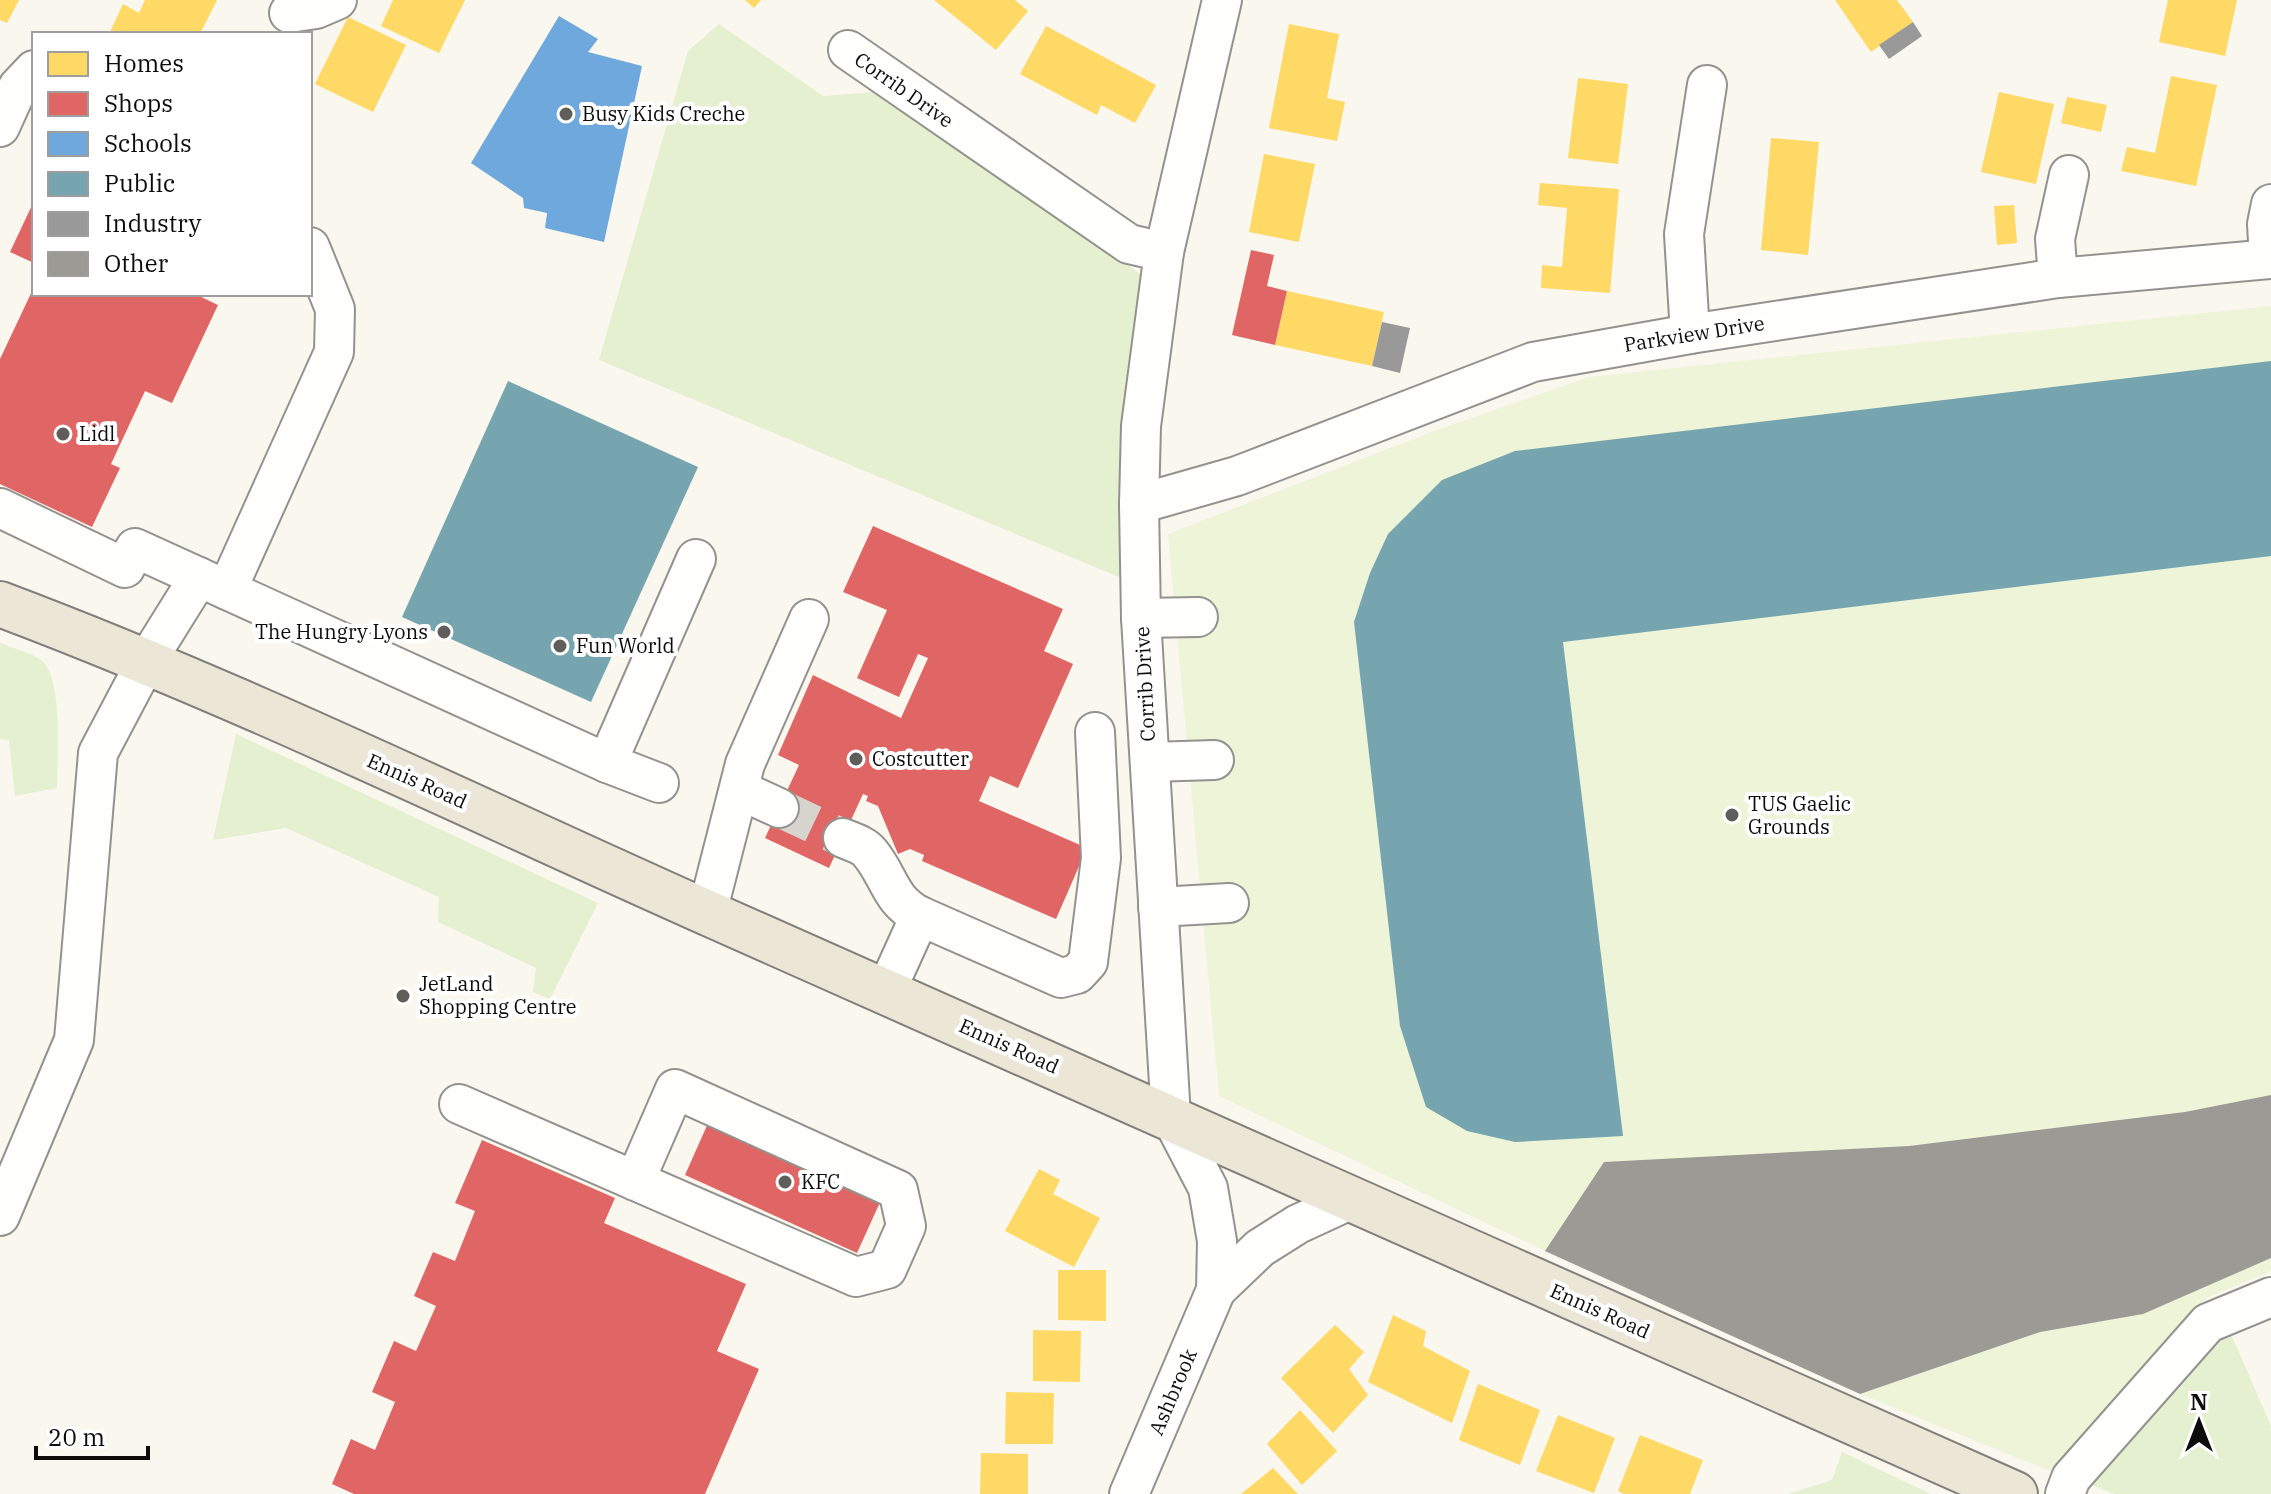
<svg xmlns="http://www.w3.org/2000/svg" width="2271" height="1494" viewBox="0 0 2271 1494" font-family="'IBM Plex Serif',serif">
	<rect width="100%" height="100%" fill="#faf7ef"/>
	<!-- green -->
	<g fill="#e4f0cf">
		<path d="M719 24 823 96 889 91 1140 274 1121 578 599 360 688 51Z"/>
		<path d="M0 643C12 648 30 652 41 660 64 678 57 759 57 788L15 796 9 740 0 739Z"/>
		<path d="M236 734 598 903 550 999 533 992 536 968 438 922 439 897 286 828 213 840Z"/>
		<path d="M2228 1327 2271 1426V1494H2115L2091 1485Z"/>
		<path d="M1842 1452 1931 1494H1788L1832 1480Z"/>
	</g>
	<!-- pitch -->
	<path fill="#edf4d8" d="M2271 306V1271L2206 1298 2050 1471 1860 1394 1545 1251 1219 1096 1168 534 1434 431 1589 377Z"/>
	<!-- homes -->
	<g fill="#ffd966">
		<path d="M0 0H19L7 23 0 20Z"/>
		<path d="M145 0H217L200 34H109L123 4 139 13Z"/>
		<path d="M393 0H465L439 53 381 26Z"/>
		<path d="M745 0H761L754 8Z"/>
		<path d="M934 0H1015L1028 11 996 50Z"/>
		<path d="M1835 0H1897L1913 22 1871 52Z"/>
		<path d="M2168 0H2237L2225 56 2159 42Z"/>
		<path d="M348 17 406 45 373 112 315 84Z"/>
		<path d="M1289 24 1339 34 1327 98 1345 102 1337 141 1269 128Z"/>
		<path d="M1046 26 1156 85 1135 123 1101 105 1097 115 1020 74Z"/>
		<path d="M2171 76 2217 85 2196 186 2121 171 2127 147 2155 153Z"/>
		<path d="M1578 78 1628 84 1618 164 1568 158Z"/>
		<path d="M1999 92 2054 104 2036 184 1981 172Z"/>
		<path d="M2067 97 2107 105 2101 132 2061 123Z"/>
		<path d="M1771 138 1819 142 1808 255 1761 250Z"/>
		<path d="M1264 154 1315 164 1299 242 1249 232Z"/>
		<path d="M1540 183 1619 189 1610 293 1541 288 1542 265 1562 267 1567 208 1538 205Z"/>
		<path d="M2014 205 2017 243 1997 245 1994 206Z"/>
		<path d="M1287 291 1384 312 1372 366 1275 345Z"/>
		<path d="M1039 1169 1060 1180 1053 1194 1100 1218 1074 1267 1005 1231Z"/>
		<path d="M1058 1270H1106V1321L1058 1320Z"/>
		<path d="M1393 1315 1426 1331 1423 1346 1470 1371 1452 1423 1368 1382Z"/>
		<path d="M1335 1325 1364 1352 1349 1369 1368 1395 1333 1433 1281 1378Z"/>
		<path d="M1033 1330 1081 1331 1080 1382 1033 1381Z"/>
		<path d="M1478 1384 1540 1410 1520 1465 1459 1440Z"/>
		<path d="M1006 1392 1054 1393 1053 1444H1005Z"/>
		<path d="M1300 1410 1337 1451 1302 1485 1267 1444Z"/>
		<path d="M1558 1415 1615 1438 1594 1493 1536 1471Z"/>
		<path d="M1640 1435 1703 1460 1690 1494H1624L1618 1491Z"/>
		<path d="M981 1453 1028 1454V1494H980Z"/>
		<path d="M1273 1468 1298 1494H1241Z"/>
	</g>
	<!-- shops -->
	<g fill="#e06666">
		<path d="M34 201V263L10 252Z"/>
		<path d="M1251 250 1274 255 1267 286 1287 291 1275 345 1232 335Z"/>
		<path d="M34 287V294H195L218 305 172 403 145 391 111 464 120 468 92 527 0 484V359Z"/>
		<path d="M873 526 1063 609 1044 651 1073 664 1018 788 990 776 979 801 1087 848 1056 919 922 861 924 855 910 849 898 854 878 806 866 801 868 796 863 794 829 868 765 838 799 765 778 755 813 675 901 718 928 658 918 654 899 697 857 678 887 610 843 592Z"/>
		<path d="M713 1112 886 1189 857 1253 685 1175Z"/>
		<path d="M482 1140 615 1198 604 1223 746 1284 717 1351 759 1369 705 1494H354L332 1484 351 1439 375 1450 395 1402 372 1392 394 1341 416 1351 436 1306 414 1296 433 1252 455 1261 475 1211 455 1203Z"/>
	</g>
	<!-- schools -->
	<path fill="#6fa8dc" d="M559 16 598 39 588 52 642 66 604 242 545 228 547 213 524 208 523 198 471 163Z"/>
	<!-- public -->
	<g fill="#76a5af">
		<path d="M2271 361V556L1563 642 1623 1136 1515 1142 1467 1131 1426 1107 1400 1026 1354 622 1370 573 1388 534 1442 480 1515 451Z"/>
		<path d="M508 381 698 467 591 702 402 617Z"/>
	</g>
	<!-- industry -->
	<g fill="#999">
		<path d="M1913 22 1922 36 1889 59 1879 45Z"/>
		<path d="M1382 322 1410 328 1400 373 1372 366Z"/>
	</g>
	<!-- building -->
	<path fill="#9c9a95" d="M2271 1095V1258L2143 1314 2040 1332 1860 1394 1545 1251 1604 1162 1909 1146 2185 1112Z"/>
	<g fill="none" stroke-linecap="round" stroke-linejoin="round">
		<!-- minor-tunnel -->
		<path stroke="#d6d4cd" stroke-width="38" stroke-dasharray="38 19" stroke-linecap="butt" d="M779 808 843 838"/>
		<!-- minor casing -->
		<g stroke="#93928e" stroke-width="42">
			<g id="minor">
				<path d="M289 13 316 9 337 0"/>
				<path d="M848 50 1129 244 1164 252"/>
				<path d="M0 127 18 87 34 70"/>
				<path d="M2269 259 2267 224 2271 204"/>
				<path d="M2058 278 2055 239 2069 175"/>
				<path d="M1690 334 1684 234 1707 85"/>
				<path d="M1139 504 1237 476 1533 362 1690 334 2058 278 2271 259"/>
				<path d="M0 508 125 568 135 548 607 763 659 783"/>
				<path d="M227 590 334 352 335 309 310 247"/>
				<path d="M1141 618 1198 617"/>
				<path d="M1150 762 1214 760"/>
				<path d="M607 763 696 559"/>
				<path d="M740 790 779 808"/>
				<path d="M843 838C852 842 864 845 870 853 890 877 889 900 920 916"/>
				<path d="M1158 907 1229 903"/>
				<path d="M707 913 745 764 809 619"/>
				<path d="M886 991 920 916 1061 978 1077 974 1088 962 1101 858 1095 732"/>
				<path d="M459 1104 856 1277 887 1269 906 1226 898 1190 675 1089 635 1181"/>
				<path d="M0 1216 74 1040 98 753 146 662 199 577"/>
				<path d="M1216 1290 1260 1248 1298 1224 1350 1200"/>
				<path d="M1129 1494 1216 1290 1217 1241 1208 1188 1171 1117 1141 618 1139 504 1141 426 1164 252 1222 0"/>
				<path d="M2065 1494 2071 1478 2208 1323 2271 1297"/>
			</g>
		</g>
		<!-- major casing -->
		<g stroke="#807f7c" stroke-width="48">
			<path id="major" d="M0 604C242 695 474 809 710 914 1145 1108 1580 1302 2015 1494"/>
		</g>
		<!-- minor -->
		<use href="#minor" stroke="#fefefd" stroke-width="38"/>
		<!-- major -->
		<use href="#major" stroke="#ece6d7" stroke-width="44"/>
	</g>
	<!-- markers -->
	<g fill="#5f5e5b" stroke="#fff" stroke-width="3">
		<circle cx="566" cy="114" r="8"/>
		<circle cx="63" cy="434" r="8"/>
		<circle cx="444" cy="632" r="8"/>
		<circle cx="560" cy="646" r="8"/>
		<circle cx="856" cy="759" r="8"/>
		<circle cx="1732" cy="815" r="8"/>
		<circle cx="403" cy="996" r="8"/>
		<circle cx="785" cy="1182" r="8"/>
	</g>
	<g text-anchor="middle" stroke-width="8" stroke-linejoin="round" paint-order="stroke">
		<!-- street labels -->
		<g font-size="20" fill="#0c0c0c" stroke="#fff">
			<text transform="translate(904 90) rotate(35)" y="7">Corrib Drive</text>
			<text transform="translate(1694 334) rotate(-9)" y="7">Parkview Drive</text>
			<text transform="translate(1145 684) rotate(-93)" y="7">Corrib Drive</text>
			<text transform="translate(417 781) rotate(24)" y="7">Ennis Road</text>
			<text transform="translate(1009 1046) rotate(24)" y="7">Ennis Road</text>
			<text transform="translate(1600 1311) rotate(24)" y="7">Ennis Road</text>
			<text transform="translate(1173 1392) rotate(-67)" y="7">Ashbrook</text>
		</g>
		<!-- poi labels -->
		<g font-size="20" fill="#0c0c0c" stroke="#fff" text-anchor="start">
			<text x="582" y="121">Busy Kids Creche</text>
			<text x="79" y="441">Lidl</text>
			<text x="428" y="639" text-anchor="end">The Hungry Lyons</text>
			<text x="576" y="653">Fun World</text>
			<text x="872" y="766">Costcutter</text>
			<text x="1748" y="811">TUS Gaelic<tspan x="1748" dy="23">Grounds</tspan></text>
			<text x="419" y="991">JetLand<tspan x="419" dy="23">Shopping Centre</tspan></text>
			<text x="801" y="1189">KFC</text>
		</g>
	</g>
	<!-- legend -->
	<rect x="32" y="32" width="280" height="264" fill="#ffffff" stroke="#9e9e9e" stroke-width="2"/>
	<rect x="48" y="52" width="40" height="24" fill="#ffd966" stroke="#9e9e9e" stroke-width="2"/>
	<text x="104" y="72" font-size="24" fill="#0c0c0c">Homes</text>
	<rect x="48" y="92" width="40" height="24" fill="#e06666" stroke="#9e9e9e" stroke-width="2"/>
	<text x="104" y="112" font-size="24" fill="#0c0c0c">Shops</text>
	<rect x="48" y="132" width="40" height="24" fill="#6fa8dc" stroke="#9e9e9e" stroke-width="2"/>
	<text x="104" y="152" font-size="24" fill="#0c0c0c">Schools</text>
	<rect x="48" y="172" width="40" height="24" fill="#76a5af" stroke="#9e9e9e" stroke-width="2"/>
	<text x="104" y="192" font-size="24" fill="#0c0c0c">Public</text>
	<rect x="48" y="212" width="40" height="24" fill="#999999" stroke="#9e9e9e" stroke-width="2"/>
	<text x="104" y="232" font-size="24" fill="#0c0c0c">Industry</text>
	<rect x="48" y="252" width="40" height="24" fill="#9c9a95" stroke="#9e9e9e" stroke-width="2"/>
	<text x="104" y="272" font-size="24" fill="#0c0c0c">Other</text>
	<!-- north arrow -->
	<g transform="translate(2199 1422)" stroke="#ffffff" stroke-width="6" paint-order="stroke">
	<path d="M0-6L14 30L0 20L-14 30Z" fill="#0c0c0c"/>
	<text y="-12" font-size="22" font-weight="bold" text-anchor="middle" fill="#0c0c0c">N</text>
	</g>
	<!-- scale -->
	<path d="M36 1446v12h112v-12" fill="none" stroke="#0c0c0c" stroke-width="4"/>
	<text x="48" y="1446" font-size="24" fill="#0c0c0c" stroke="#ffffff" stroke-width="6" paint-order="stroke">20 m</text>
</svg>
